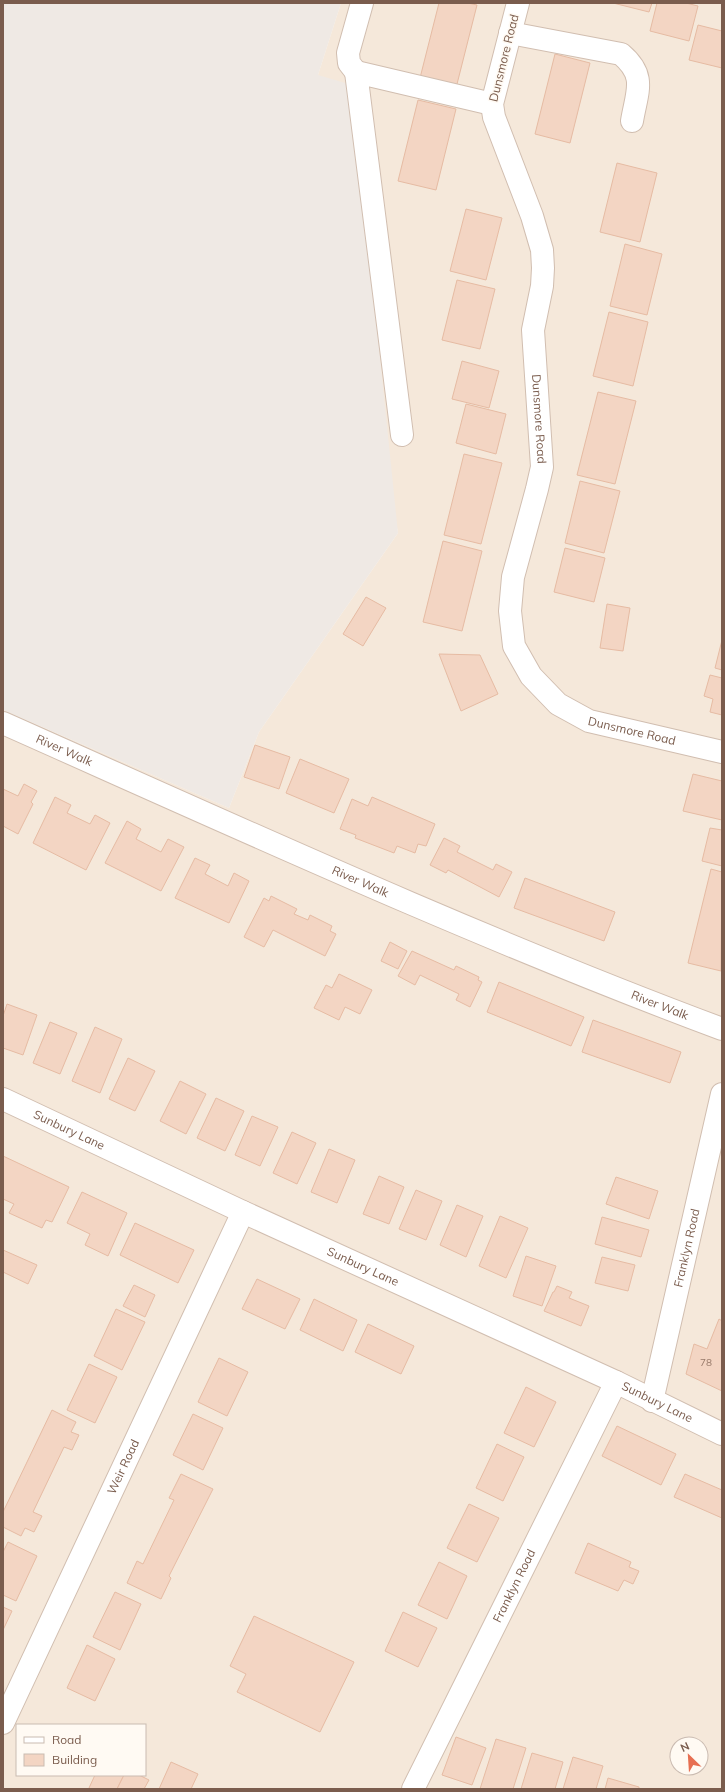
<svg xmlns="http://www.w3.org/2000/svg" width="725" height="1792" viewBox="0 0 725 1792" font-family="Mulish,sans-serif">
	<rect width="100%" height="100%" fill="#fdf6ec"/>
	<!-- residential -->
	<path fill="#f5e8da" fill-rule="evenodd" d="M341 3H722V1789H3V710L229 808 259 732 398 533 318 75ZM17 1725H145V1775H17ZM677 1744H701V1768H677Z"/>
	<!-- industrial -->
	<path fill="#efe9e4" d="M3 3H341L318 75 352 85 398 533 259 732 229 808 3 710Z"/>
	<!-- building -->
	<g fill="#f3d5c3" stroke="#e6bba3">
		<path d="M439 3H468L477 5 456 88 420 78Z"/>
		<path d="M613 3H652L649 12Z"/>
		<path d="M657 3H686L698 6 689 41 650 31Z"/>
		<path d="M698 25 722 31V68L689 60Z"/>
		<path d="M555 54 590 63 570 143 535 134Z"/>
		<path d="M418 100 456 109 436 190 398 181Z"/>
		<path d="M617 163 657 173 640 242 600 232Z"/>
		<path d="M466 209 502 218 486 280 450 271Z"/>
		<path d="M625 244 662 254 647 315 610 306Z"/>
		<path d="M457 280 495 289 480 349 442 340Z"/>
		<path d="M609 312 648 322 633 386 593 376Z"/>
		<path d="M462 361 499 371 489 408 452 399Z"/>
		<path d="M598 392 636 401 615 484 577 475Z"/>
		<path d="M466 404 506 414 496 454 456 443Z"/>
		<path d="M464 454 502 463 481 544 444 535Z"/>
		<path d="M580 481 620 491 604 553 565 543Z"/>
		<path d="M443 541 482 551 462 631 423 622Z"/>
		<path d="M565 548 605 558 594 602 554 592Z"/>
		<path d="M366 597 386 608 363 646 343 634Z"/>
		<path d="M607 604 630 608 623 651 600 648Z"/>
		<path d="M722 640V670L715 668Z"/>
		<path d="M439 654 480 655 498 694 461 711Z"/>
		<path d="M710 675 722 678V715L710 712 713 699 704 696Z"/>
		<path d="M255 745 290 757 279 789 244 777Z"/>
		<path d="M300 759 349 779 334 813 286 793Z"/>
		<path d="M693 774 722 781V820L683 811Z"/>
		<path d="M24 784 37 791 31 802 33 804 18 834 3 826V789L18 796Z"/>
		<path d="M55 797 71 805 67 813 90 824 95 815 110 823 86 870 33 843Z"/>
		<path d="M372 797 435 824 426 846 418 844 415 853 397 846 394 853 355 838 356 835 340 829 352 799 368 806Z"/>
		<path d="M127 821 141 829 136 839 161 852 168 839 184 847 161 891 105 863Z"/>
		<path d="M710 828 722 830V866L702 861Z"/>
		<path d="M444 838 460 846 457 852 493 870 496 864 512 872 499 897 448 870 446 873 430 865Z"/>
		<path d="M195 858 210 865 205 874 228 886 234 873 249 881 229 923 175 898Z"/>
		<path d="M711 869 722 872 721 971 688 963Z"/>
		<path d="M525 878 615 912 604 941 514 908Z"/>
		<path d="M271 896 297 909 294 914 308 920 310 915 332 926 330 931 336 934 325 956 273 930 264 947 244 937 264 898 269 901Z"/>
		<path d="M390 942 407 951 398 969 381 961Z"/>
		<path d="M412 951 454 970 456 966 479 977 478 980 482 982 470 1007 456 1000 459 994 420 975 415 985 398 976Z"/>
		<path d="M339 974 372 990 360 1014 345 1007 339 1020 314 1008 326 985 332 988Z"/>
		<path d="M499 982 584 1017 571 1046 487 1012Z"/>
		<path d="M7 1004 37 1015 23 1055 3 1048V1016Z"/>
		<path d="M593 1020 681 1052 670 1083 582 1052Z"/>
		<path d="M50 1022 77 1033 60 1074 33 1063Z"/>
		<path d="M95 1027 122 1039 100 1093 72 1081Z"/>
		<path d="M128 1058 155 1071 135 1111 109 1099Z"/>
		<path d="M180 1081 206 1094 186 1134 160 1121Z"/>
		<path d="M216 1098 244 1111 225 1151 197 1138Z"/>
		<path d="M252 1116 278 1127 260 1166 235 1155Z"/>
		<path d="M292 1132 316 1143 297 1184 273 1173Z"/>
		<path d="M329 1149 355 1160 337 1203 311 1192Z"/>
		<path d="M3 1156 69 1187 52 1222 46 1220 42 1228 9 1213 14 1204 3 1199Z"/>
		<path d="M379 1176 404 1187 389 1224 363 1214Z"/>
		<path d="M616 1177 658 1191 649 1219 606 1204Z"/>
		<path d="M416 1190 442 1201 426 1240 399 1229Z"/>
		<path d="M82 1192 127 1213 108 1256 85 1245 90 1234 67 1223Z"/>
		<path d="M457 1205 483 1216 466 1257 440 1245Z"/>
		<path d="M500 1216 528 1228 506 1278 479 1266Z"/>
		<path d="M602 1217 649 1230 641 1257 595 1244Z"/>
		<path d="M135 1223 194 1250 178 1283 120 1255Z"/>
		<path d="M3 1250 37 1265 28 1284 3 1272Z"/>
		<path d="M526 1256 556 1266 542 1306 513 1296Z"/>
		<path d="M602 1257 635 1265 628 1291 595 1283Z"/>
		<path d="M257 1279 300 1299 285 1329 242 1309Z"/>
		<path d="M134 1285 155 1295 145 1317 123 1306Z"/>
		<path d="M557 1286 572 1292 569 1298 589 1306 581 1326 544 1311 553 1292H554Z"/>
		<path d="M314 1299 357 1320 343 1351 300 1330Z"/>
		<path d="M116 1309 145 1322 122 1370 94 1356Z"/>
		<path d="M719 1319 722 1321V1391L686 1374 694 1344 707 1349Z"/>
		<path d="M368 1324 414 1346 401 1374 355 1352Z"/>
		<path d="M219 1358 248 1372 227 1416 198 1402Z"/>
		<path d="M89 1364 117 1377 95 1423 67 1410Z"/>
		<path d="M526 1387 556 1402 534 1447 504 1433Z"/>
		<path d="M52 1410 76 1422 71 1432 79 1435 72 1450 64 1447 33 1512 42 1516 34 1532 25 1528 21 1536 3 1527V1512Z"/>
		<path d="M193 1414 223 1428 203 1470 173 1455Z"/>
		<path d="M617 1426 676 1454 661 1485 602 1456Z"/>
		<path d="M497 1444 524 1457 503 1501 476 1488Z"/>
		<path d="M181 1474 213 1489 169 1576 171 1578 161 1599 127 1583 137 1561 143 1564 174 1500 169 1498Z"/>
		<path d="M685 1474 722 1490V1518L674 1497Z"/>
		<path d="M469 1504 499 1518 477 1562 447 1548Z"/>
		<path d="M8 1542 37 1556 16 1601 3 1595V1552Z"/>
		<path d="M588 1543 631 1562 629 1567 639 1571 633 1584 624 1580 618 1591 575 1573Z"/>
		<path d="M439 1562 467 1576 447 1619 418 1605Z"/>
		<path d="M115 1592 141 1604 120 1650 93 1637Z"/>
		<path d="M3 1607 12 1611 3 1630Z"/>
		<path d="M403 1612 437 1628 418 1667 385 1651Z"/>
		<path d="M254 1616 354 1662 320 1732 237 1692 246 1674 230 1666Z"/>
		<path d="M87 1645 115 1659 95 1701 67 1688Z"/>
		<path d="M456 1737 486 1748 472 1785 442 1775Z"/>
		<path d="M496 1739 526 1748 513 1789H480Z"/>
		<path d="M532 1753 563 1762 555 1789H521Z"/>
		<path d="M573 1757 603 1766 596 1789H563Z"/>
		<path d="M171 1762 198 1774 191 1789H159Z"/>
		<path d="M95 1775H124L117 1789H91L89 1788Z"/>
		<path d="M124 1775H139L149 1780 144 1789H117Z"/>
		<path d="M608 1778 639 1787V1789H605Z"/>
	</g>
	<g fill="none" stroke-linecap="round" stroke-linejoin="round">
		<!-- minor casing -->
		<g stroke="#d1beb0" stroke-width="24">
			<g id="minor">
				<path id="s1" d="M518 3 492 104 494 117 532 216 542 250 543 268 542 286 533 330 542 467 537 489 513 577 510 611 514 646 531 676 558 704 589 721 722 752"/>
				<path d="M510 33 621 54C647 76 637 91 632 121"/>
				<path d="M356 72 349 63 348 53 362 3"/>
				<path d="M402 435 356 72 492 104"/>
				<path id="s2" d="M3 723C241 829 478 938 722 1029"/>
				<path id="s3" d="M3 1099 243 1212 616 1382 722 1434"/>
				<path id="s4" d="M652 1401 722 1094"/>
				<path id="s5" d="M3 1723 243 1212"/>
				<path id="s6" d="M413 1789 616 1382"/>
			</g>
		</g>
		<!-- minor -->
		<use href="#minor" stroke="#fff" stroke-width="22"/>
	</g>
	<g text-anchor="middle" stroke-width="3" stroke-linejoin="round" paint-order="stroke">
		<!-- number labels -->
		<g font-size="10" fill="#987a6a">
			<text x="706" y="1366">78</text>
		</g>
		<!-- street labels -->
		<g font-size="12" fill="#7a5c4d" stroke="#fffaf3">
			<text transform="translate(504 58) rotate(-76)" y="4">Dunsmore Road</text>
			<text dy="4" stroke="none"><textPath href="#s1" startOffset="429">Dunsmore Road</textPath></text>
			<text dy="4" stroke="none"><textPath href="#s1" startOffset="813">Dunsmore Road</textPath></text>
			<text dy="4" stroke="none"><textPath href="#s2" startOffset="67">River Walk</textPath></text>
			<text dy="4" stroke="none"><textPath href="#s2" startOffset="391">River Walk</textPath></text>
			<text dy="4" stroke="none"><textPath href="#s2" startOffset="715">River Walk</textPath></text>
			<text dy="4" stroke="none"><textPath href="#s3" startOffset="73">Sunbury Lane</textPath></text>
			<text dy="4" stroke="none"><textPath href="#s4" startOffset="157">Franklyn Road</textPath></text>
			<text dy="4" stroke="none"><textPath href="#s3" startOffset="397">Sunbury Lane</textPath></text>
			<text dy="4" stroke="none"><textPath href="#s3" startOffset="721">Sunbury Lane</textPath></text>
			<text dy="4" stroke="none"><textPath href="#s5" startOffset="283">Weir Road</textPath></text>
			<text dy="4" stroke="none"><textPath href="#s6" startOffset="227">Franklyn Road</textPath></text>
		</g>
	</g>
	<!-- border -->
	<rect width="725" height="1792" fill="none" stroke="#7a5c4d" stroke-width="8"/>
	<!-- legend -->
	<rect x="16" y="1724" width="130" height="52" fill="#fffaf3" stroke="#cabbb1"/>
	<rect x="24" y="1737" width="20" height="6" fill="#ffffff" stroke="#cabbb1"/>
	<text x="52" y="1744" font-size="12" fill="#7a5c4d">Road</text>
	<rect x="24" y="1754" width="20" height="12" fill="#f3d5c3" stroke="#cabbb1"/>
	<text x="52" y="1764" font-size="12" fill="#7a5c4d">Building</text>
	<!-- north arrow -->
	<g transform="translate(689 1756) rotate(335)"><circle r="19" fill="#fffaf3" stroke="#cabbb1"/>
	<path d="M0-3L7 15L0 10L-7 15Z" fill="#e76f51"/>
	<text y="-6" font-size="11" font-weight="bold" text-anchor="middle" fill="#7a5c4d">N</text>
	</g>
</svg>
